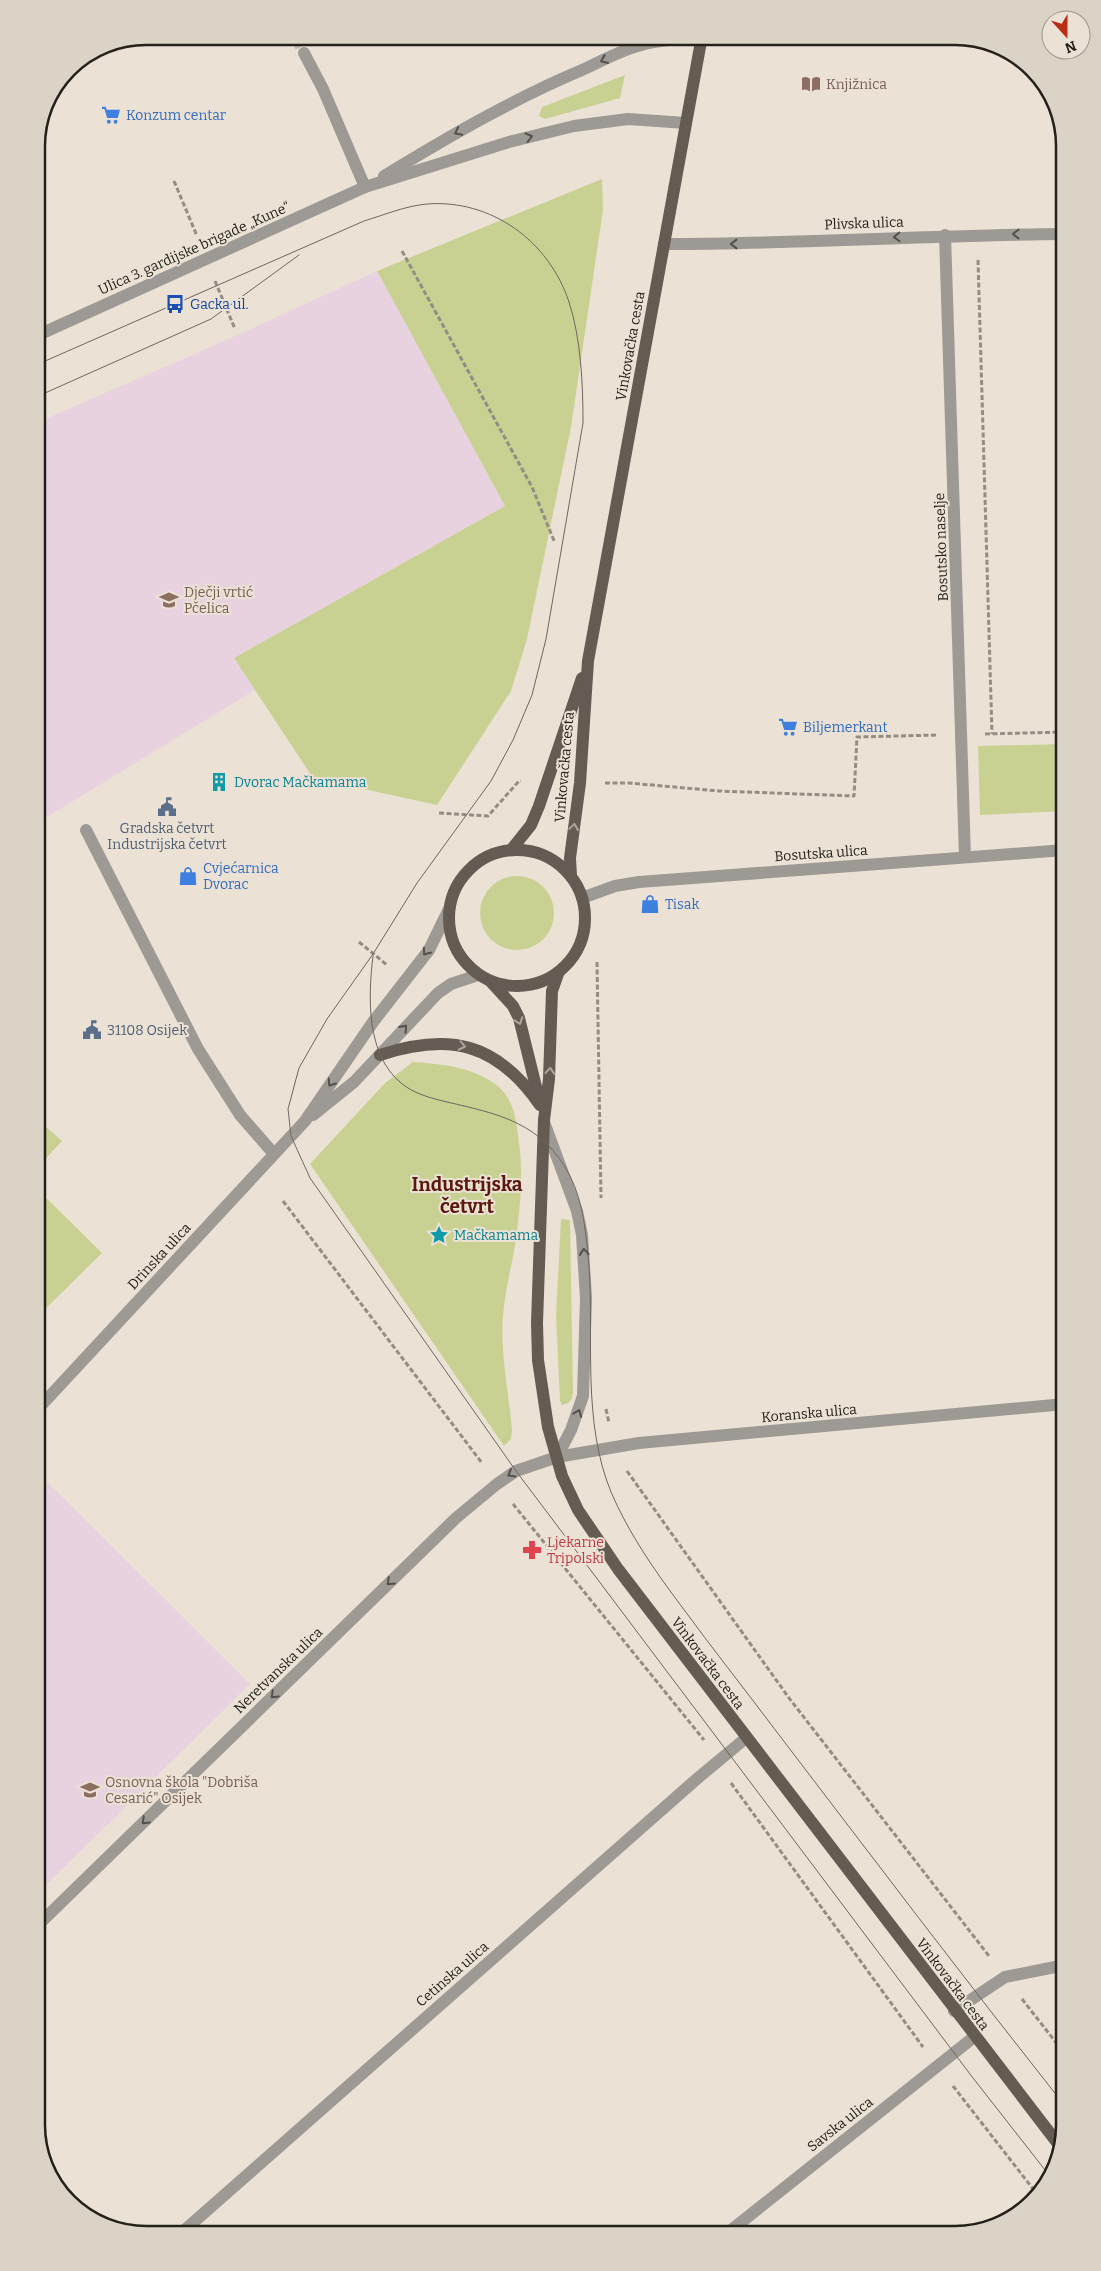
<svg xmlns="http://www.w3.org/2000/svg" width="1101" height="2271" viewBox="0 0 1101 2271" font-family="Bitter,serif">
	<rect width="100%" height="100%" fill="#ebe2d5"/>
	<!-- education -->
	<g fill="#e8d2e0">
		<path d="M377 271 505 506 234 658 255 690 47 817 36 827V423L220 343Z"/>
		<path d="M44 1479 250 1684 36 1895V1487Z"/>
	</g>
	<!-- green -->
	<g fill="#c9d192">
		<path d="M625 75 620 98 545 119 539 116 542 107Z"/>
		<path d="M602 179 603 210 571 427 527 639 511 691 437 805 313 778 234 658 505 506 377 271Z"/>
		<path d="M1065 744V811L980 815 978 746Z"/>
		<circle cx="517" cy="913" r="37"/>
		<path d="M413 1062C442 1064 475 1067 499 1087 511 1098 515 1113 517 1128 524 1167 521 1206 515 1245 511 1269 505 1292 503 1316 500 1355 509 1392 512 1430L511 1439 504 1446 310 1164 385 1083Z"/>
		<path d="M36 1118 62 1141 36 1169Z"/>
		<path d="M36 1188 102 1253 36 1318Z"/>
		<path d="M561 1219 570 1220 573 1392C572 1400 571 1403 562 1405L560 1401 556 1316Z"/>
	</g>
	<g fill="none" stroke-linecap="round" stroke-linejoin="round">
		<!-- minor-tunnel -->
		<path stroke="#c3bbb0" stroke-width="12" stroke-dasharray="12 6" stroke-linecap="butt" d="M296 36 304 53"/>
		<!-- path -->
		<g stroke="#938d83" stroke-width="3" stroke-dasharray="5 2.5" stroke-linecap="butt">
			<path d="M174 181 197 236"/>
			<path d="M402 251 532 487 555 543"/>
			<path d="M978 260 992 734"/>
			<path d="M215 281 235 329"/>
			<path d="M985 734 1065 732"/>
			<path d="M605 783H629L719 791 854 796 857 737 937 735"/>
			<path d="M439 813 488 816 519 781H521"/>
			<path d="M359 942 387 965"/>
			<path d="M597 962 601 1198"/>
			<path d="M283 1201 482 1463"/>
			<path d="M606 1409 609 1423"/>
			<path d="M627 1471 789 1698 989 1956"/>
			<path d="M513 1504 704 1740"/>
			<path d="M731 1783 923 2047"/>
			<path d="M1022 1999 1065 2054"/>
			<path d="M953 2086 1037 2194"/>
		</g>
		<!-- minor -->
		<g stroke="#9d9994" stroke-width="12">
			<path d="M304 53 323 89 365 187"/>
			<path d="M384 176C448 137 513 99 582 70 600 62 619 51 638 46 658 40 680 39 701 38"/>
			<path d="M945 235 965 857"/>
			<path d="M664 244C798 244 931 235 1065 234"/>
			<path d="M36 336 365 187 509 142 574 126 628 119 686 123"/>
			<path d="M86 830 198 1049 240 1115 274 1154"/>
			<path d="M582 898 615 886 639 882 1065 850"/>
			<path d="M313 1115 354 1082 438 993 451 984 478 975"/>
			<path d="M544 1122 577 1211 582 1235 586 1298 583 1396 571 1430 557 1457"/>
			<path d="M36 1411 305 1121 373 1022 429 950 449 909"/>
			<path d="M36 1927 456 1518 497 1484 516 1471 557 1457 639 1443 1065 1404"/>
			<path d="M954 2011 1005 1977 1065 1965"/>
			<path d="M179 2235 699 1777 746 1738"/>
			<path d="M725 2235 974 2037"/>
		</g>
		<!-- major -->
		<g stroke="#645c53" stroke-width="12">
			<circle cx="517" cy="918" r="68"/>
			<path d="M511 850 531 825 539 806 582 678"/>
			<path d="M571 876 570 858 580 783 588 661 702 36"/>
			<path d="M558 974 552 991 549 1079 544 1120 537 1323 538 1360 548 1427 562 1476 578 1510 618 1569 1059 2145"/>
			<path d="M491 982 513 1006 519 1018 539 1099"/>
			<path d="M380 1055C450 1032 497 1043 540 1105"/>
		</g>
		<!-- tram -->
		<g stroke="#6d675f" stroke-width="1">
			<path d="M36 365 364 221C384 215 405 206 427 204 491 199 549 241 569 302 581 339 583 384 583 423L546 639 532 695 513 740 491 781 417 883 373 954 327 1019 299 1068 288 1109 291 1136 310 1178 516 1471 973 2078 1049 2175"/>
			<path d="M36 397 211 319 299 255"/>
			<path d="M373 956C368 997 366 1054 401 1083 414 1094 431 1098 447 1102 499 1114 543 1123 570 1176 584 1204 586 1235 589 1266 594 1341 582 1421 611 1492 629 1534 655 1571 682 1607 712 1648 743 1687 773 1727 870 1854 966 1981 1065 2106"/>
		</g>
	</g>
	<!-- one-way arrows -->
	<defs><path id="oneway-chevron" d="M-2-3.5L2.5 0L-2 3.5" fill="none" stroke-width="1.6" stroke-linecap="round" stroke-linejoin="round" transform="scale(1.25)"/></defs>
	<g stroke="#54514c">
		<use href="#oneway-chevron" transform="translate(604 60) rotate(157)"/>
		<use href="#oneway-chevron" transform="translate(458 132) rotate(152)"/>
		<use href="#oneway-chevron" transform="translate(529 137) rotate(-14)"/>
		<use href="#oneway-chevron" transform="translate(1016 234) rotate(180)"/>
		<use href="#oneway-chevron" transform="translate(897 237) rotate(178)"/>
		<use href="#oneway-chevron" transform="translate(734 244) rotate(-180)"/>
		<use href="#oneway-chevron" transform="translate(426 952) rotate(126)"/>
		<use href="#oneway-chevron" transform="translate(404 1028) rotate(-48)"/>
		<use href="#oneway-chevron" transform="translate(331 1083) rotate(125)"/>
		<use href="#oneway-chevron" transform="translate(584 1252) rotate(-95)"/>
		<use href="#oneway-chevron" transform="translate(578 1413) rotate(-69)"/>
		<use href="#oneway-chevron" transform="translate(511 1474) rotate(149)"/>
		<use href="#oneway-chevron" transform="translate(390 1582) rotate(136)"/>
		<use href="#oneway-chevron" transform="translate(274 1695) rotate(136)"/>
		<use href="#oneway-chevron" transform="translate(145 1821) rotate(136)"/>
	</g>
	<g stroke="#aea69a">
		<use href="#oneway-chevron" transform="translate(574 827) rotate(-82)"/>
		<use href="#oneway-chevron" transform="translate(519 1021) rotate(70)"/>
		<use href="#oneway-chevron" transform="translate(462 1046) rotate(12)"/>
		<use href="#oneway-chevron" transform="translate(550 1071) rotate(-86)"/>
	</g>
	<!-- icons -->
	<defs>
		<g id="library-bare" transform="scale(1.5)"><path d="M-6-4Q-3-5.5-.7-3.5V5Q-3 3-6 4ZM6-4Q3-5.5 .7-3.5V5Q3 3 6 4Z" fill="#8d6e63" stroke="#ebe2d5" stroke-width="2.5" paint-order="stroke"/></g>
		<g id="supermarket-bare" transform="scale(1.5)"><path d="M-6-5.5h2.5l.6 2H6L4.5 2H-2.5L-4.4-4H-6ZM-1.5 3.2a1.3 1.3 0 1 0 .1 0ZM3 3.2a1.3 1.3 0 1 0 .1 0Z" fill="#3f7fe0" stroke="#ebe2d5" stroke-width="2.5" paint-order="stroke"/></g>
		<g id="bus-bare" transform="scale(1.5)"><path d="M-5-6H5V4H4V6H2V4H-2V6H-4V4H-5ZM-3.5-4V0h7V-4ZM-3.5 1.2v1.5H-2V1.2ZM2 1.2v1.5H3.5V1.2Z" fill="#1a4fb4" stroke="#ebe2d5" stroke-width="2.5" paint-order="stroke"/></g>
		<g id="school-bare" transform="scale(1.5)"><path d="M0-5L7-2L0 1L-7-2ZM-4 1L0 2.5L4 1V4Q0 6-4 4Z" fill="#8d6e63" stroke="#ebe2d5" stroke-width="2.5" paint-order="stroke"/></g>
		<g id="building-bare" transform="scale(1.5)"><path d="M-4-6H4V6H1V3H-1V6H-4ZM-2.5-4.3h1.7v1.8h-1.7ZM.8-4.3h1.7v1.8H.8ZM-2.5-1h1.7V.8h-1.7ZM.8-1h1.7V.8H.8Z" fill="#0f9aa8" stroke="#ebe2d5" stroke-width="2.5" paint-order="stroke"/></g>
		<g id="civic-bare" transform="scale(1.5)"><path d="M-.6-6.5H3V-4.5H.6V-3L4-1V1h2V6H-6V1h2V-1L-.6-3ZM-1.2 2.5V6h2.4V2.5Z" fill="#5c6f8a" stroke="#ebe2d5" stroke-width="2.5" paint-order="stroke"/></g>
		<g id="shop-bare" transform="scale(1.5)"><path d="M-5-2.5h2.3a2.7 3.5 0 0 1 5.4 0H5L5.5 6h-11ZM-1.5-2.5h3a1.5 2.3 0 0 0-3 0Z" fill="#3f7fe0" stroke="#ebe2d5" stroke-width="2.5" paint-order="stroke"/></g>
		<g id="sight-bare" transform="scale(1.5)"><path d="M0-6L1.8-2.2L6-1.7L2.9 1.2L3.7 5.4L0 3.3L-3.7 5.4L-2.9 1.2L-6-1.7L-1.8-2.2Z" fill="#0f9aa8" stroke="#ebe2d5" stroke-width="2.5" paint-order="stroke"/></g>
		<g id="pharmacy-bare" transform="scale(1.5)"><path d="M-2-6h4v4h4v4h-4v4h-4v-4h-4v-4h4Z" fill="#e0444e" stroke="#ebe2d5" stroke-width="2.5" paint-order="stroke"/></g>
	</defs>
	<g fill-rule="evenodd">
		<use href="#library-bare" x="811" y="84"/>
		<use href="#supermarket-bare" x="111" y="115"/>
		<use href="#bus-bare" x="175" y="304"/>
		<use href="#school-bare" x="169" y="600"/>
		<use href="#supermarket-bare" x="788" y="727"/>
		<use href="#building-bare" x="219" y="782"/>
		<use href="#civic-bare" x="167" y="807"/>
		<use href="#shop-bare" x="188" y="876"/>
		<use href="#shop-bare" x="650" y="904"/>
		<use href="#civic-bare" x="92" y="1030"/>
		<use href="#sight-bare" x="439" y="1235"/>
		<use href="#pharmacy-bare" x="532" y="1550"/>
		<use href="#school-bare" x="90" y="1790"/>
	</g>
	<g text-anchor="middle" stroke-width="4" stroke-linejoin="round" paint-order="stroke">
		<!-- education labels -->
		<g font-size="14" fill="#785e54" stroke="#ebe2d5" text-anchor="start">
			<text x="826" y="89">Knjižnica</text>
			<text x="184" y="597">Dječji vrtić<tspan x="184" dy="16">Pčelica</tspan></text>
			<text x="105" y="1787">Osnovna škola "Dobriša<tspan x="105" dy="16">Cesarić" Osijek</tspan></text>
		</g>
		<!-- shop labels -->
		<g font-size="14" fill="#366cbe" stroke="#ebe2d5" text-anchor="start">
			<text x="126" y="120">Konzum centar</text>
			<text x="803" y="732">Biljemerkant</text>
			<text x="203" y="873">Cvjećarnica<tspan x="203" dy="16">Dvorac</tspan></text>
			<text x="665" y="909">Tisak</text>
		</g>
		<!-- street labels -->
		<g font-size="14" fill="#24211c" stroke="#ebe2d5">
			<text transform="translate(864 223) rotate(-2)" y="5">Plivska ulica</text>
			<text transform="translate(194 248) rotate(-24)" y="5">Ulica 3. gardijske brigade „Kune“</text>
			<text transform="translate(630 346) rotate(-80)" y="5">Vinkovačka cesta</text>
			<text transform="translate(941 547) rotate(-92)" y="5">Bosutsko naselje</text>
			<text transform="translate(564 767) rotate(-85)" y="5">Vinkovačka cesta</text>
			<text transform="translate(821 853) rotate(-4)" y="5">Bosutska ulica</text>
			<text transform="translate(159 1256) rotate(-47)" y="5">Drinska ulica</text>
			<text transform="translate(809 1413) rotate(-5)" y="5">Koranska ulica</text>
			<text transform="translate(708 1663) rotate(53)" y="5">Vinkovačka cesta</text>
			<text transform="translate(278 1670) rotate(-44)" y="5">Neretvanska ulica</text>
			<text transform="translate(452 1974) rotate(-41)" y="5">Cetinska ulica</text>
			<text transform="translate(953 1984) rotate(53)" y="5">Vinkovačka cesta</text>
			<text transform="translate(840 2124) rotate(-38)" y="5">Savska ulica</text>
		</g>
		<!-- transit labels -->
		<g font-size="14" fill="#164399" stroke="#ebe2d5" text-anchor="start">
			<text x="190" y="309">Gacka ul.</text>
		</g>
		<!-- culture labels -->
		<g font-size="14" fill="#0d838f" stroke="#ebe2d5" text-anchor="start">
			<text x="234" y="787">Dvorac Mačkamama</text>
			<text x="454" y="1240">Mačkamama</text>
		</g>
		<!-- service labels -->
		<g font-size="14" fill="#4e5e75" stroke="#ebe2d5">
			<text x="167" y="833">Gradska četvrt<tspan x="167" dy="16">Industrijska četvrt</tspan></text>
			<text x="107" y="1035" text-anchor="start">31108 Osijek</text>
		</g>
		<!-- health labels -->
		<g font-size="14" fill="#be3a42" stroke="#ebe2d5" text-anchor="start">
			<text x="547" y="1547">Ljekarne<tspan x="547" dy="16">Tripolski</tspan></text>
		</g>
		<!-- district labels -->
		<g font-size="19" font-weight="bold" fill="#5b180d" stroke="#ebe2d5">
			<text x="467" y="1191">Industrijska<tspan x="467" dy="22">četvrt</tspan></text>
		</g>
	</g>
	<!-- crop -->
	<path d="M0 0H1101V2271H0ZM146 45H955A101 101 0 0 1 1056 146V2125A101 101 0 0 1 955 2226H146A101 101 0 0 1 45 2125V146A101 101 0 0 1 146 45Z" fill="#dbd3c6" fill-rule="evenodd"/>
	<path fill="none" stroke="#24211c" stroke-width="2.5" d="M146 45H955A101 101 0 0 1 1056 146V2125A101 101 0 0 1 955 2226H146A101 101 0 0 1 45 2125V146A101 101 0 0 1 146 45Z"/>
	<!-- north arrow -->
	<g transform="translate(1066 35) rotate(159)"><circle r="24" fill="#ebe2d5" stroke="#9b958b"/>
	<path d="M0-4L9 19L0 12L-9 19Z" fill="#b92d17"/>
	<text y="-8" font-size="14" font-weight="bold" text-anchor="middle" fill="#24211c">N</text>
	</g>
</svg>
